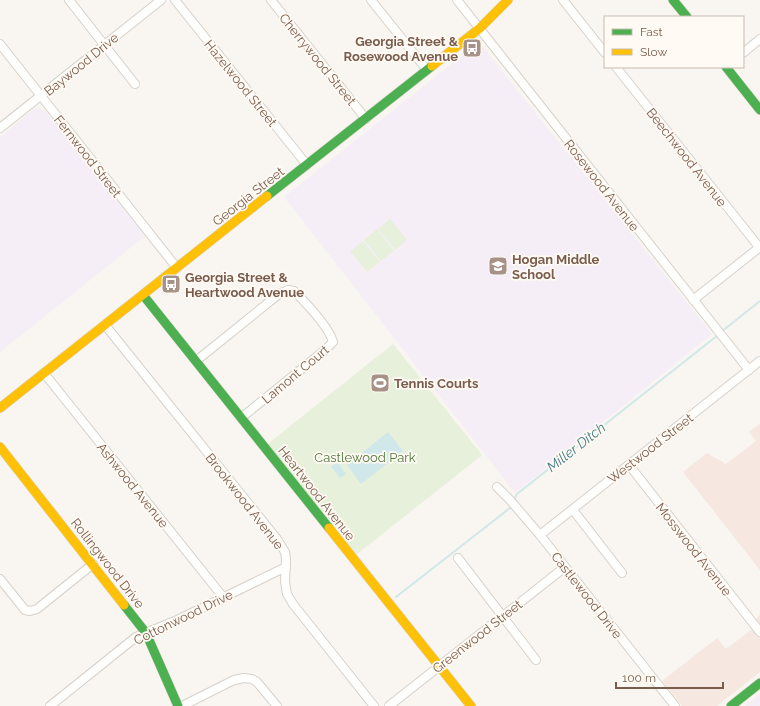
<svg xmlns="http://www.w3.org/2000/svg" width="760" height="706" viewBox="0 0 760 706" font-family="Raleway,sans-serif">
	<rect width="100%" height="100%" fill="#f9f5f0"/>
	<!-- commercial -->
	<g fill="#f6e8e1">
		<path d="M760 424V570L683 472 707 453 726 464 756 441 749 432Z"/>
		<path d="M760 613V672L717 706H682L662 681 717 638 726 649 751 630Z"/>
	</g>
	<!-- education -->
	<g fill="#f6eef6">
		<path d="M479 42 712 334 515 493 284 197Z"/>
		<path d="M39 108 45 111 145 236 0 352V137L34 109Z"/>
		<path d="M760 694V706H745Z"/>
	</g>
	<!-- green -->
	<g fill="#e7f0db">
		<path d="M390 219 407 240 395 250 378 229Z"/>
		<path d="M377 229 394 251 381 261 364 240Z"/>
		<path d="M363 241 380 262 367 272 350 251Z"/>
		<path d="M393 344 482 455 352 558 264 447Z"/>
	</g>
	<!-- water -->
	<g fill="#d0e8ea">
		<path d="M388 432 403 451 361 484 347 465Z"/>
		<path d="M337 462 346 474 340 478 331 467Z"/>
	</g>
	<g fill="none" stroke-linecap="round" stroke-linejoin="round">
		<!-- stream -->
		<g stroke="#d0e8ea" stroke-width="2">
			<path d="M721 332 760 301"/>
			<path d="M514 500 517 494 718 335"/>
			<path d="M396 597 510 508 512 504"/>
		</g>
		<!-- street casing -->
		<g stroke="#d7d1cb" stroke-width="10">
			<g id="street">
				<path d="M69 0 135 84"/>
				<path d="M175 0 307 165"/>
				<path d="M271 0 366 119"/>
				<path d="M371 0 427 70"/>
				<path d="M457 0 749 370"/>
				<path d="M563 0 605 53"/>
				<path d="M0 44 177 268"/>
				<path d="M743 53 760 39"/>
				<path d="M616 67 759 247"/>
				<path d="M0 128 161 0"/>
				<path d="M693 300 760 247"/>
				<path d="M105 325 277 539 285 552 286 559 285 582 287 594 293 604 374 706"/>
				<path d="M196 361 279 294 288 290 294 291C305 302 329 327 333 342L325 350 241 418"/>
				<path d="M44 373 223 597"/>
				<path d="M629 465 760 632"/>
				<path d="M497 487 510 500 540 535 675 706"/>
				<path d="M573 510 622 573"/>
				<path d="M540 535 760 361"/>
				<path d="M458 558 536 660"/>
				<path d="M0 579 25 610 30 611 37 609 93 564"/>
				<path d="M50 706 136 637 175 621 286 567"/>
				<path d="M182 706 234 680 244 678 252 679 257 682 277 706"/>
				<path d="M389 706 565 567"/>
			</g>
		</g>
		<!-- fast casing -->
		<g stroke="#d9d2cb" stroke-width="10">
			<g id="fast">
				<path d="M673 0 687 17"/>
				<path d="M726 67 760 110"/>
				<path d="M267 196 432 66"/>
				<path d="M143 295 329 528"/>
				<path d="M124 605 146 633 178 706"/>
				<path d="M731 706 760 683"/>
			</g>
		</g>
		<!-- slow casing -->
		<g stroke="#d9d2cb" stroke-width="10">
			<g id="slow">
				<path d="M432 66 480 28 508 0"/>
				<path d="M0 408 267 196"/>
				<path d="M0 447 124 605"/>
				<path d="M329 528 471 706"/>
			</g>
		</g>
		<!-- street -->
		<use href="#street" stroke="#fefefd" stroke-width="8"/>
		<!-- fast -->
		<use href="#fast" stroke="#4caf50" stroke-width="9"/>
		<!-- slow -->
		<use href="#slow" stroke="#ffc107" stroke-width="9"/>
	</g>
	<!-- icons -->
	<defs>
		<g id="bus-square" transform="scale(1)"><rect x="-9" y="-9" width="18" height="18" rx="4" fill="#a69286" stroke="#fffaf3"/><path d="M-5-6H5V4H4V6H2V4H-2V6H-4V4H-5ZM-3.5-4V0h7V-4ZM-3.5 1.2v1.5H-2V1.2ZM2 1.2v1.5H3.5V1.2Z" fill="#fff"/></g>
		<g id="school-square" transform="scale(1)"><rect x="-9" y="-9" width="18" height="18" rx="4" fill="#a69286" stroke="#fffaf3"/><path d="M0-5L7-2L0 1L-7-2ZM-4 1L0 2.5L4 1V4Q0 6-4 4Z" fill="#fff"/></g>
		<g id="stadium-square" transform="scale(1)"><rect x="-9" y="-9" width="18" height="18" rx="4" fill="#a69286" stroke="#fffaf3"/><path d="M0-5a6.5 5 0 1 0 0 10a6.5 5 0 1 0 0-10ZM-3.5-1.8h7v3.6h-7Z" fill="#fff"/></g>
	</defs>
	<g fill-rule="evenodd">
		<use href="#bus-square" x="472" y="48"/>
		<use href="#school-square" x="498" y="266"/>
		<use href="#bus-square" x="171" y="284"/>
		<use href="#stadium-square" x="380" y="383"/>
	</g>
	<g text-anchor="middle" stroke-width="3.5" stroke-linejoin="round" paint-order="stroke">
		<!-- poi labels -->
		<g font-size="13" font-weight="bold" fill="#7a5c4d" stroke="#fffaf3" text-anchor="start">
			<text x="458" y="46" text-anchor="end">Georgia Street &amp;<tspan x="458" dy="15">Rosewood Avenue</tspan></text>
			<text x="512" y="264">Hogan Middle<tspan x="512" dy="15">School</tspan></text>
			<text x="185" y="282">Georgia Street &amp;<tspan x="185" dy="15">Heartwood Avenue</tspan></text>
			<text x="394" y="388">Tennis Courts</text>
		</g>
		<!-- street labels -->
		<g font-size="13" fill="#7a5c4d" stroke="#fffaf3">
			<text transform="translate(318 59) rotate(51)" y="5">Cherrywood Street</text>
			<text transform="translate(81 64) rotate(-39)" y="5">Baywood Drive</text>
			<text transform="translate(241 83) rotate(51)" y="5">Hazelwood Street</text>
			<text transform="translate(88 156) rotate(52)" y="5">Fernwood Street</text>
			<text transform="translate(687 157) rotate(52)" y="5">Beechwood Avenue</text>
			<text transform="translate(602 185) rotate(52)" y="5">Rosewood Avenue</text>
			<text transform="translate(248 196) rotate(-38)" y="5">Georgia Street</text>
			<text transform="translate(295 374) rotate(-40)" y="5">Lamont Court</text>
			<text transform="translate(650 448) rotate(-38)" y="5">Westwood Street</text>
			<text transform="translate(133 485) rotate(51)" y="5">Ashwood Avenue</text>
			<text transform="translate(317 493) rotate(52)" y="5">Heartwood Avenue</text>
			<text transform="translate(245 501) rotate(52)" y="5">Brookwood Avenue</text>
			<text transform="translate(694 549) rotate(52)" y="5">Mosswood Avenue</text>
			<text transform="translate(108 563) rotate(52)" y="5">Rollingwood Drive</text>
			<text transform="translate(587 595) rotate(52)" y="5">Castlewood Drive</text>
			<text transform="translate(183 617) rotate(-26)" y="5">Cottonwood Drive</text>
			<text transform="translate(477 636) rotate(-38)" y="5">Greenwood Street</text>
		</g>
		<!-- park labels -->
		<g font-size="13" fill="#537a41" stroke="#fffaf3">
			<text x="365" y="462">Castlewood Park</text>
		</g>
		<!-- water labels -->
		<g font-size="14" font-style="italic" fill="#437c86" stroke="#fffaf3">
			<text transform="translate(576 447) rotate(-38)" y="5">Miller Ditch</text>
		</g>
	</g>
	<!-- legend -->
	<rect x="604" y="16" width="140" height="52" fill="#fffaf3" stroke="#cabbb1"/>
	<rect x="612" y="29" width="20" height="6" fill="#4caf50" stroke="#cabbb1"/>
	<text x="640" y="36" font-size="12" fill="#7a5c4d">Fast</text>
	<rect x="612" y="49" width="20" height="6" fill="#ffc107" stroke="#cabbb1"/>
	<text x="640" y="56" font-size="12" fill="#7a5c4d">Slow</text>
	<!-- scale -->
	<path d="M616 682v6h107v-6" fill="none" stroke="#7a5c4d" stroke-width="2"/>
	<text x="622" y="682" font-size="12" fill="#7a5c4d" stroke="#fffaf3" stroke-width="3" paint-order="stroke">100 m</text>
</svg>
